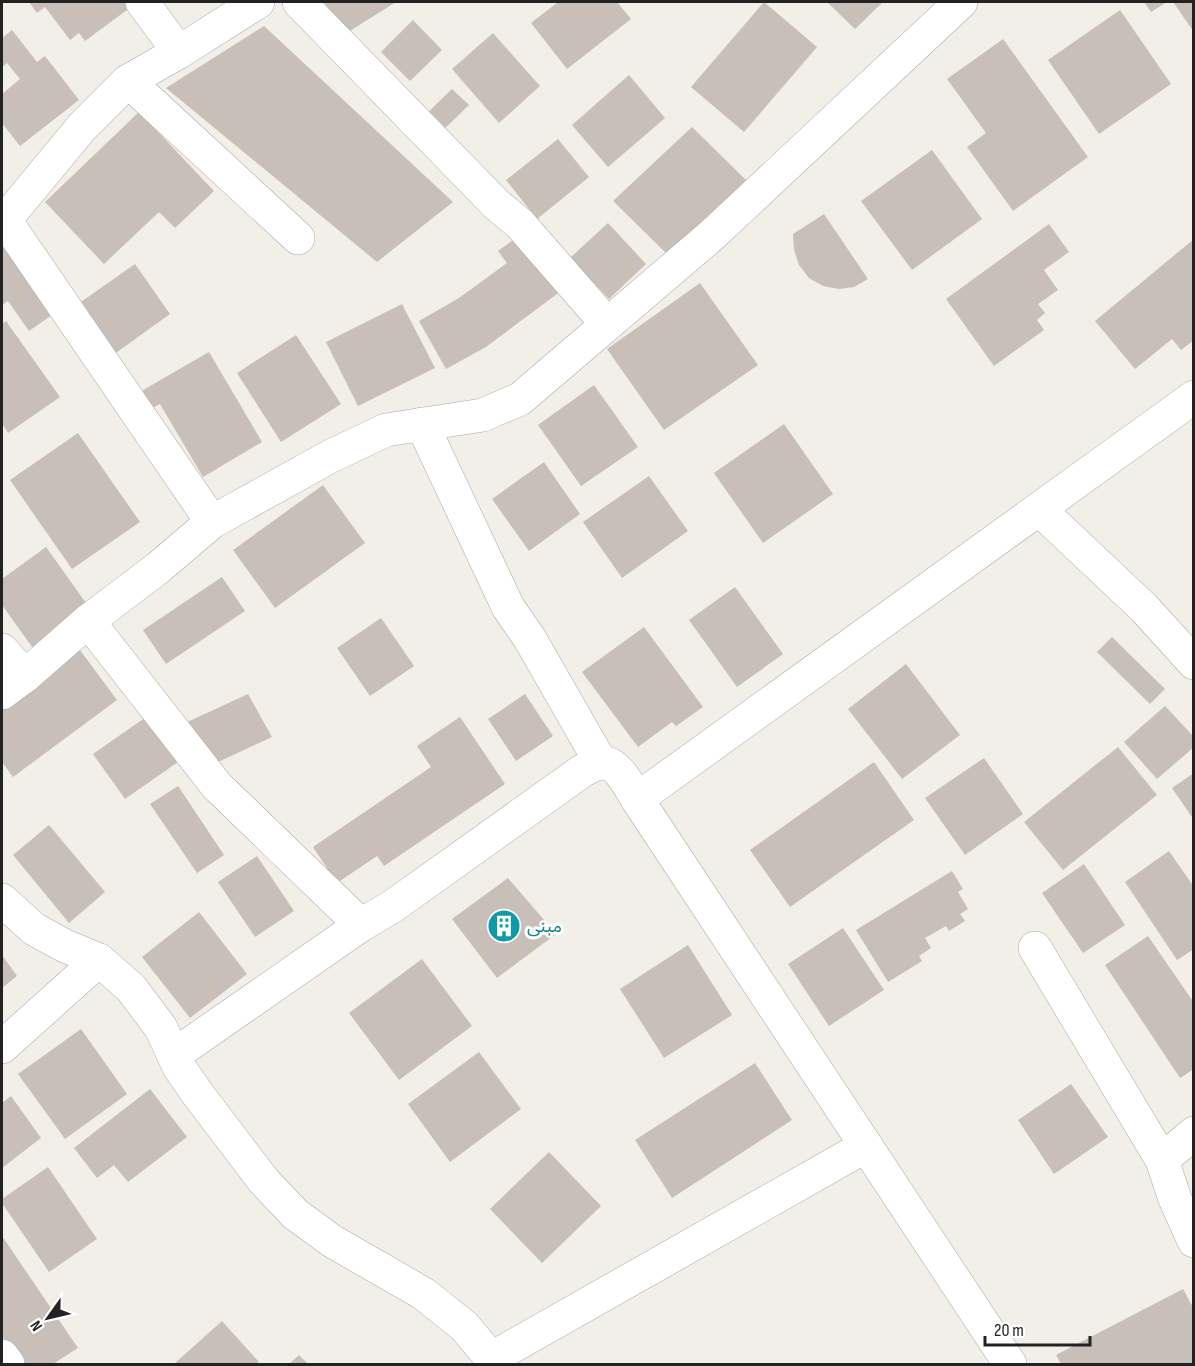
<svg xmlns="http://www.w3.org/2000/svg" width="1195" height="1366" viewBox="0 0 1195 1366" font-family="'Sofia Sans Condensed','Noto Sans Arabic',sans-serif">
	<rect width="100%" height="100%" fill="#f2efe9"/>
	<!-- building -->
	<g fill="#c7bfb8">
		<path d="M29 2H127L131 7 85 41 79 33 70 40 45 7 37 13Z"/>
		<path d="M324 2H396L345 34Z"/>
		<path d="M558 2H617L631 19 567 69 531 23Z"/>
		<path d="M764 2 817 47 744 132 691 87Z"/>
		<path d="M827 2H883L855 29Z"/>
		<path d="M1144 2H1167L1151 12Z"/>
		<path d="M1173 2H1194V32Z"/>
		<path d="M1120 10 1171 84 1099 134 1048 60Z"/>
		<path d="M413 20 442 50 410 81 381 52Z"/>
		<path d="M264 26 453 202 377 262 166 88Z"/>
		<path d="M12 30 37 62 45 56 79 100 20 146 2 123V94L20 79 7 63 2 67V38Z"/>
		<path d="M493 33 540 86 499 123 452 69Z"/>
		<path d="M1003 39 1088 157 1013 211 967 147 986 133 947 79Z"/>
		<path d="M629 75 665 118 608 167 572 125Z"/>
		<path d="M452 89 469 105 437 136 421 119Z"/>
		<path d="M139 112 214 191 175 228 159 212 104 264 45 202Z"/>
		<path d="M692 127 746 180 667 254 613 201Z"/>
		<path d="M558 139 589 177 537 219 506 180Z"/>
		<path d="M932 150 982 219 912 270 861 201Z"/>
		<path d="M824 214 868 279 854 287 839 289 823 286 809 278 799 265 794 250 793 234Z"/>
		<path d="M608 223 646 264 609 299 570 258Z"/>
		<path d="M1049 224 1069 252 1044 270 1058 290 1038 304 1045 313 1037 320 1044 330 994 366 946 299Z"/>
		<path d="M524 232 565 288 486 347 446 369 419 321 459 298 507 263 498 251Z"/>
		<path d="M1194 239V340L1181 350 1172 339 1135 369 1095 321Z"/>
		<path d="M7 245 55 313 29 331 8 301 2 305V249Z"/>
		<path d="M135 264 170 314 113 355 78 304Z"/>
		<path d="M700 283 758 365 664 430 607 349Z"/>
		<path d="M402 304 435 368 358 406 326 342Z"/>
		<path d="M6 321 60 397 8 433 2 423V324Z"/>
		<path d="M296 335 341 404 281 442 237 373Z"/>
		<path d="M209 352 262 442 203 477 160 404 148 410 138 393Z"/>
		<path d="M594 385 638 447 581 486 538 425Z"/>
		<path d="M784 424 833 494 763 543 714 473Z"/>
		<path d="M78 433 140 522 72 569 10 480Z"/>
		<path d="M544 462 580 514 529 551 492 499Z"/>
		<path d="M649 476 688 531 622 578 583 522Z"/>
		<path d="M323 485 365 543 275 608 233 550Z"/>
		<path d="M46 547 91 610 35 651 2 605V579Z"/>
		<path d="M222 577 245 611 166 664 143 630Z"/>
		<path d="M735 587 783 654 737 687 689 620Z"/>
		<path d="M381 618 414 666 370 696 337 648Z"/>
		<path d="M644 627 703 707 676 726 672 722 638 747 582 672Z"/>
		<path d="M1112 637 1165 689 1150 704 1097 652Z"/>
		<path d="M77 646 117 700 13 777 2 762V701Z"/>
		<path d="M906 664 960 735 902 779 848 709Z"/>
		<path d="M248 694 272 737 207 767 183 724Z"/>
		<path d="M525 694 553 736 516 761 488 719Z"/>
		<path d="M1165 706 1194 737V747L1157 779 1124 742Z"/>
		<path d="M156 710 188 755 125 799 93 754Z"/>
		<path d="M460 717 505 784 384 866 377 856 337 883 313 847 431 767 417 746Z"/>
		<path d="M1118 747 1157 795 1063 870 1024 822Z"/>
		<path d="M984 758 1023 814 965 855 925 798Z"/>
		<path d="M874 762 914 820 790 907 750 850Z"/>
		<path d="M1194 773V820L1172 788Z"/>
		<path d="M178 786 224 855 197 873 150 804Z"/>
		<path d="M49 825 105 892 69 923 13 855Z"/>
		<path d="M1169 851 1194 887V949L1177 960 1125 882Z"/>
		<path d="M257 856 294 911 255 937 218 882Z"/>
		<path d="M1084 864 1125 925 1083 953 1042 893Z"/>
		<path d="M952 871 963 889 958 892 968 909 960 914 965 921 949 931 946 926 925 938 931 948 919 956 922 961 888 982 856 930Z"/>
		<path d="M508 878 556 934 497 978 452 919Z"/>
		<path d="M199 912 247 974 190 1018 142 957Z"/>
		<path d="M843 928 884 990 829 1026 788 964Z"/>
		<path d="M1148 936 1194 1003V1069L1180 1078 1105 965Z"/>
		<path d="M688 945 732 1015 664 1058 620 989Z"/>
		<path d="M2 955 17 976 2 988Z"/>
		<path d="M422 959 472 1026 399 1080 349 1013Z"/>
		<path d="M81 1029 127 1094 65 1139 18 1074Z"/>
		<path d="M479 1052 521 1109 450 1162 408 1104Z"/>
		<path d="M755 1063 792 1120 672 1198 635 1140Z"/>
		<path d="M1071 1084 1108 1137 1054 1174 1018 1120Z"/>
		<path d="M150 1089 187 1137 128 1182 114 1165 97 1178 74 1148Z"/>
		<path d="M11 1096 41 1138 2 1168V1103Z"/>
		<path d="M549 1152 601 1206 542 1263 490 1209Z"/>
		<path d="M48 1167 97 1239 49 1272 2 1203V1199Z"/>
		<path d="M2 1236 78 1348 53 1364H21L2 1336Z"/>
		<path d="M1183 1289 1194 1309V1364H1061L1056 1355Z"/>
		<path d="M222 1321 259 1362 256 1364H174Z"/>
		<path d="M299 1355 308 1364H289Z"/>
	</g>
	<g fill="none" stroke-linecap="round" stroke-linejoin="round">
		<!-- street casing -->
		<g stroke="#a9a9a9" stroke-width="34">
			<g id="street">
				<path d="M142 2 179 52"/>
				<path d="M299 2 497 205 520 224 607 324"/>
				<path d="M128 81 298 238"/>
				<path d="M422 424 508 607 530 639 601 763"/>
				<path d="M1039 509 1144 608 1194 663"/>
				<path d="M212 522 5 220 82 127 128 81 179 52 258 2"/>
				<path d="M88 621 217 786 361 925"/>
				<path d="M2 650 25 676"/>
				<path d="M2 693 25 676 88 621 158 568 212 522 331 456 386 430 483 415 520 399 712 235 961 2"/>
				<path d="M637 799 1194 397"/>
				<path d="M2 900 34 929 65 946 99 960 131 988 161 1028 179 1067 197 1093 263 1180 295 1214 332 1241 424 1294 464 1326 496 1364"/>
				<path d="M1035 948 1162 1160 1175 1199 1194 1241"/>
				<path d="M2 1047 99 960"/>
				<path d="M174 1055 361 925 393 906 582 771C588 768 594 764 601 763 617 760 630 788 637 799L1010 1364"/>
				<path d="M1162 1160 1194 1133"/>
				<path d="M2 1356 8 1364"/>
				<path d="M492 1358 866 1146"/>
			</g>
		</g>
		<!-- street -->
		<use href="#street" stroke="#fff" stroke-width="33"/>
	</g>
	<!-- icons -->
	<defs>
		<g id="building-disc" transform="scale(1.725)"><circle r="9.5" fill="#0f9aa8" stroke="#fff"/><path d="M-4-6H4V6H1V3H-1V6H-4ZM-2.5-4.3h1.7v1.8h-1.7ZM.8-4.3h1.7v1.8H.8ZM-2.5-1h1.7V.8h-1.7ZM.8-1h1.7V.8H.8Z" fill="#fff"/></g>
	</defs>
	<g fill-rule="evenodd">
		<use href="#building-disc" x="504" y="926"/>
	</g>
	<g text-anchor="middle" stroke-width="6" stroke-linejoin="round" paint-order="stroke">
		<!-- culture labels -->
		<g font-size="18" fill="#0d838f" stroke="#fff" text-anchor="start">
			<text x="527" y="932">مبنى</text>
		</g>
	</g>
	<!-- border -->
	<rect width="1195" height="1366" fill="none" stroke="#222222" stroke-width="6"/>
	<!-- north arrow -->
	<g transform="translate(48 1318) rotate(236)" stroke="#ffffff" stroke-width="4.5" paint-order="stroke">
	<path d="M0-4.5L10 22L0 15L-10 22Z" fill="#222222"/>
	<text y="-9" font-size="16" font-weight="bold" text-anchor="middle" fill="#222222">N</text>
	</g>
	<!-- scale -->
	<path d="M985 1336v9h105v-9" fill="none" stroke="#222222" stroke-width="3"/>
	<text x="994" y="1336" font-size="18" fill="#222222" stroke="#ffffff" stroke-width="4.5" paint-order="stroke">20 m</text>
</svg>
